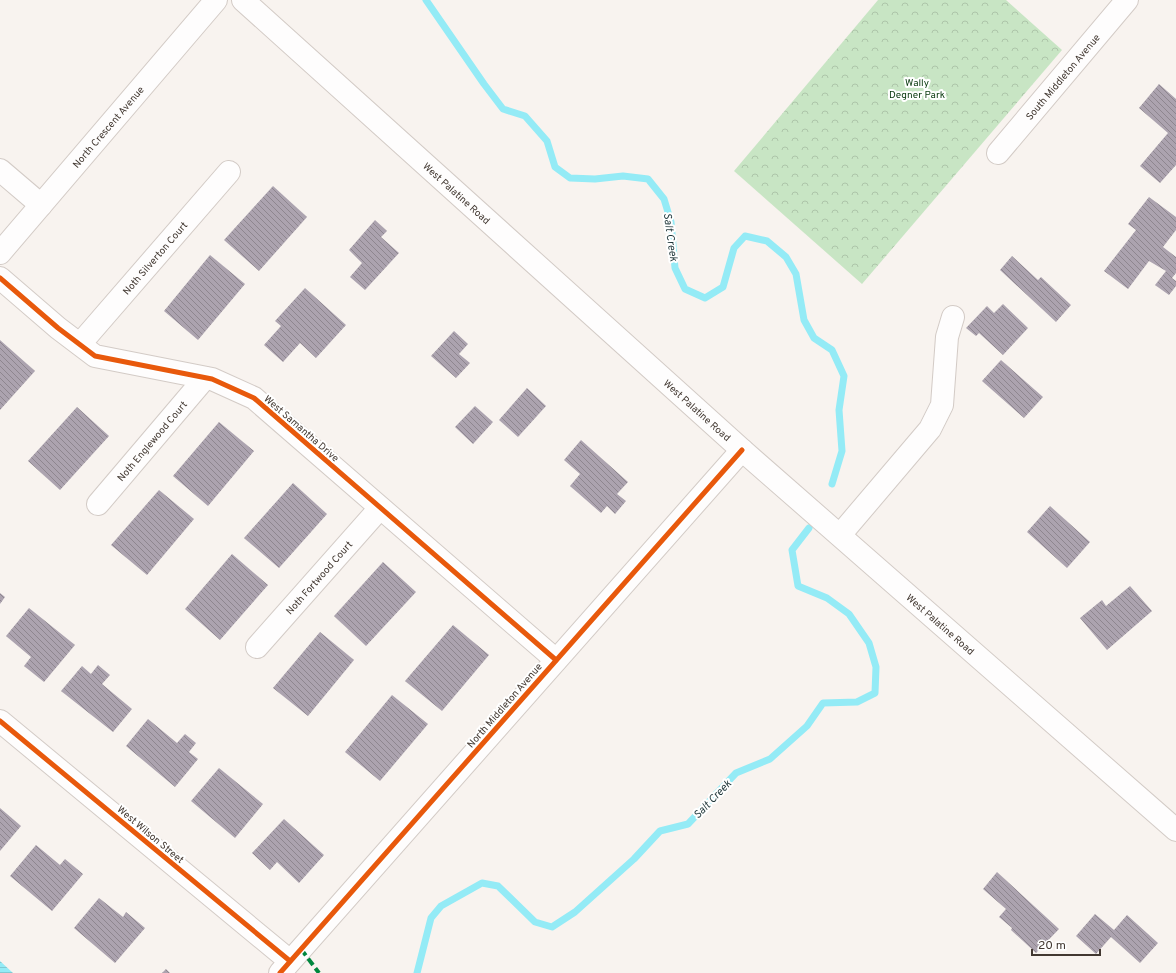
<svg xmlns="http://www.w3.org/2000/svg" width="1176" height="973" viewBox="0 0 1176 973" font-family="Overpass,sans-serif">
	<defs>
		<pattern id="forest-crowns" width="20" height="18" patternUnits="userSpaceOnUse"><rect width="20" height="18" fill="#c8e5c4"/><path d="M2 6a3 3 0 1 1 6 0M12 15a3 3 0 1 1 6 0" fill="none" stroke="#adc5a9"/></pattern>
		<pattern id="water-rules" width="6" height="5" patternUnits="userSpaceOnUse"><rect width="6" height="5" fill="#94ebf6"/><path d="M0 2.5h6" fill="none" stroke="#81cad3"/></pattern>
		<pattern id="building-back-hatch" width="6" height="6" patternUnits="userSpaceOnUse"><rect width="6" height="6" fill="#aca3af"/><path d="M-1 5l2 2M0 0l6 6M5-1l2 2" fill="none" stroke="#8e868f"/></pattern>
	</defs>
	<rect width="100%" height="100%" fill="#f8f3ef"/>
	<!-- forest -->
	<path fill="url(#forest-crowns)" d="M878 0H1006L1062 50 862 284 734 171Z"/>
	<!-- water -->
	<path fill="url(#water-rules)" d="M0 961 13 973H0Z"/>
	<g fill="none" stroke-linecap="round" stroke-linejoin="round">
		<!-- stream -->
		<g stroke="#94ebf6" stroke-width="7">
			<path d="M426 0 484 84 503 109 525 116 547 141 555 167 570 178 595 179 623 176 648 179 664 199 671 222 675 268 685 289 705 298 723 287 734 248 745 236 767 241 786 257 796 274 804 320 814 338 832 350 844 376 839 410 842 451 832 484"/>
			<path d="M417 973 431 918 441 906 482 883 498 886 535 922 552 927 575 912 634 859 660 831 688 824 736 773 770 759 807 726 823 703 857 702 875 693 876 667 869 643 849 614 827 598 798 586 792 550 809 528"/>
		</g>
	</g>
	<!-- building -->
	<g fill="url(#building-back-hatch)">
		<path d="M1159 84 1176 99V165L1160 183 1140 166 1168 133 1139 108Z"/>
		<path d="M273 186 307 217 259 271 224 240Z"/>
		<path d="M1149 197 1176 217V230L1163 247 1176 257V273L1172 278 1176 281V286L1169 295 1155 285 1166 271 1149 261 1128 289 1104 271 1136 230 1128 224Z"/>
		<path d="M375 220 387 231 381 237 399 253 365 290 350 277 362 263 349 250Z"/>
		<path d="M210 255 245 284 198 340 164 311Z"/>
		<path d="M1012 256 1038 280 1041 277 1071 305 1056 322 1000 270Z"/>
		<path d="M305 288 346 325 316 358 300 343 283 362 264 345 281 326 275 321Z"/>
		<path d="M1003 304 1028 328 1003 355 979 333 976 336 966 328 987 306 994 313Z"/>
		<path d="M454 331 468 344 459 354 470 363 456 378 431 356Z"/>
		<path d="M0 340 35 371 0 410Z"/>
		<path d="M1001 360 1043 397 1024 418 982 381Z"/>
		<path d="M527 388 546 406 518 437 499 420Z"/>
		<path d="M475 406 493 422 473 444 455 427Z"/>
		<path d="M77 407 109 436 60 490 28 461Z"/>
		<path d="M219 422 254 451 208 506 173 476Z"/>
		<path d="M581 440 628 482 617 494 626 501 615 514 607 506 601 513 570 486 580 474 564 460Z"/>
		<path d="M293 483 327 514 279 568 244 538Z"/>
		<path d="M159 490 194 519 147 575 111 545Z"/>
		<path d="M1050 506 1090 542 1067 568 1027 532Z"/>
		<path d="M232 554 268 585 220 640 185 609Z"/>
		<path d="M383 562 416 592 366 646 334 616Z"/>
		<path d="M1130 586 1152 611 1107 650 1080 618 1102 600 1106 606Z"/>
		<path d="M0 593 5 597 0 604Z"/>
		<path d="M29 608 75 645 44 682 24 666 31 657 6 636Z"/>
		<path d="M453 625 489 655 442 711 405 681Z"/>
		<path d="M320 632 354 660 308 716 273 688Z"/>
		<path d="M98 665 110 675 102 684 132 709 113 732 61 691 82 666 91 674Z"/>
		<path d="M392 695 428 724 380 781 345 752Z"/>
		<path d="M148 719 177 743 185 734 196 743 189 752 198 759 175 787 126 746Z"/>
		<path d="M219 768 263 804 235 838 191 801Z"/>
		<path d="M0 808 21 826 0 851Z"/>
		<path d="M284 819 324 855 299 883 277 862 270 870 252 853Z"/>
		<path d="M36 845 60 865 65 859 83 874 52 911 10 876Z"/>
		<path d="M997 872 1059 929 1036 953 1011 930 1012 928 999 917 1006 909 983 889Z"/>
		<path d="M99 898 123 917 126 912 145 928 115 963 74 928Z"/>
		<path d="M1095 914 1114 930 1127 915 1158 943 1140 963 1111 937 1096 954 1076 936Z"/>
		<path d="M166 969 170 973H162Z"/>
	</g>
	<g fill="none" stroke-linecap="round" stroke-linejoin="round">
		<!-- minor casing -->
		<g stroke="#d3cbc6" stroke-width="24">
			<g id="minor">
				<path id="s1" d="M998 153 1127 0"/>
				<path d="M0 170 41 205"/>
				<path id="s2" d="M0 253 216 0"/>
				<path d="M0 278 58 328 95 356 212 379 254 398 556 660"/>
				<path id="s3" d="M80 344 229 172"/>
				<path id="s4" d="M98 504 205 378"/>
				<path d="M840 535 930 429 942 405 947 337 953 317"/>
				<path id="s5" d="M257 647 380 508"/>
				<path d="M0 721 290 961"/>
				<path d="M280 973 742 450"/>
			</g>
		</g>
		<!-- major casing -->
		<g stroke="#d3cbc6" stroke-width="24">
			<g id="major">
				<path id="s6" d="M243 0 742 450 1176 830"/>
			</g>
		</g>
		<!-- minor -->
		<use href="#minor" stroke="#fefdfd" stroke-width="22"/>
		<!-- major -->
		<use href="#major" stroke="#fefdfd" stroke-width="22"/>
		<!-- quiet -->
		<path stroke="#00873e" stroke-width="4" stroke-dasharray="8 4" stroke-linecap="butt" d="M301 949 319 973"/>
		<!-- cycleway casing -->
		<g stroke="#fff" stroke-width="8">
			<g id="cycleway">
				<path d="M0 278 58 328 95 356 212 379 254 398 556 660"/>
				<path d="M0 721 290 961"/>
				<path d="M280 973 742 450"/>
			</g>
		</g>
		<!-- cycleway -->
		<use href="#cycleway" stroke="#e8590c" stroke-width="5"/>
	</g>
	<g text-anchor="middle" stroke-width="4" stroke-linejoin="round" paint-order="stroke">
		<!-- street labels -->
		<g font-size="10" fill="#423831" stroke="#fff">
			<text dy="4" stroke="none"><textPath href="#s1" startOffset="100">South Middleton Avenue</textPath></text>
			<text dy="4" stroke="none"><textPath href="#s2" startOffset="166">North Crescent Avenue</textPath></text>
			<text dy="4" stroke="none"><textPath href="#s6" startOffset="288">West Palatine Road</textPath></text>
			<text dy="4" stroke="none"><textPath href="#s3" startOffset="114">Noth Silverton Court</textPath></text>
			<text dy="4" stroke="none"><textPath href="#s6" startOffset="612">West Palatine Road</textPath></text>
			<text transform="translate(302 428) rotate(41)" y="4">West Samantha Drive</text>
			<text dy="4" stroke="none"><textPath href="#s4" startOffset="83">Noth Englewood Court</textPath></text>
			<text dy="4" stroke="none"><textPath href="#s5" startOffset="93">Noth Fortwood Court</textPath></text>
			<text dy="4" stroke="none"><textPath href="#s6" startOffset="936">West Palatine Road</textPath></text>
			<text transform="translate(504 705) rotate(-49)" y="4">North Middleton Avenue</text>
			<text transform="translate(151 834) rotate(40)" y="4">West Wilson Street</text>
		</g>
		<!-- park labels -->
		<g font-size="10" fill="#06360b" stroke="#fff">
			<text x="917" y="86">Wally<tspan x="917" dy="12">Degner Park</tspan></text>
		</g>
		<!-- water labels -->
		<g font-size="11" font-style="italic" fill="#1e3538" stroke="#fff">
			<text transform="translate(671 237) rotate(82)" y="4">Salt Creek</text>
			<text transform="translate(712 799) rotate(-46)" y="4">Salt Creek</text>
		</g>
	</g>
	<!-- scale -->
	<path d="M1032 949v6h68v-6" fill="none" stroke="#423831" stroke-width="2"/>
	<text x="1038" y="949" font-size="12" fill="#423831" stroke="#ffffff" stroke-width="3" paint-order="stroke">20 m</text>
</svg>
